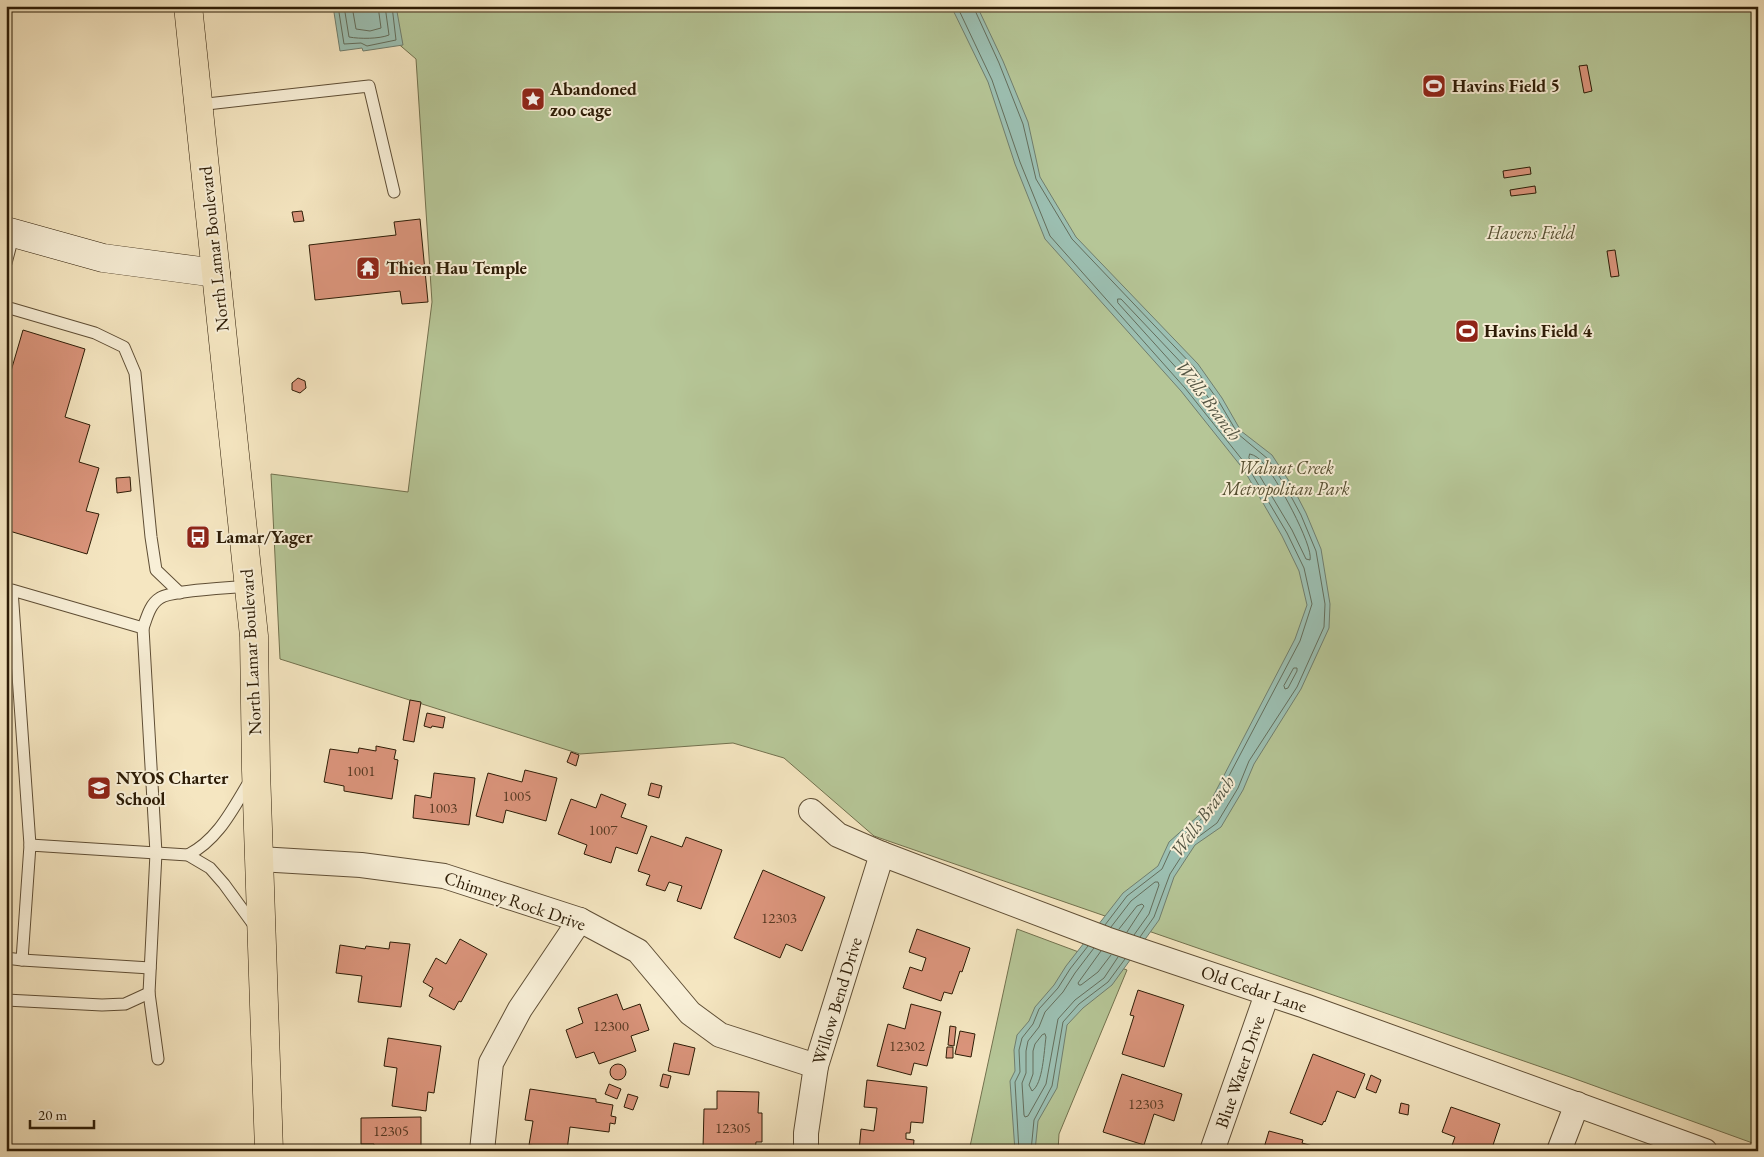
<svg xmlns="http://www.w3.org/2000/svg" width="1764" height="1157" viewBox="0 0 1764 1157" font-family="'EB Garamond',serif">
	<rect width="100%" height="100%" fill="#f5e6c1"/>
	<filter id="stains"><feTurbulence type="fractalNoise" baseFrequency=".004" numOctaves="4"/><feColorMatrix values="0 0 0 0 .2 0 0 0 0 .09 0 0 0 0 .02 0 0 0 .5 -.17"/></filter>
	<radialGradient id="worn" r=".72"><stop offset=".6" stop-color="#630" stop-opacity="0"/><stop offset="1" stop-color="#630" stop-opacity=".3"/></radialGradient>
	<!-- green -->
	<g fill="#b6c697" stroke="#72714e">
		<path d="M341 6H1758V1145L1570 1077 874 836 784 758 733 743 580 754 280 659 271 474 408 492 432 302 416 59 381 29Z"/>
		<path d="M1017 929 1127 970 1059 1134 1058 1151H969Z"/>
	</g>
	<!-- water -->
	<g fill="#9cc0b3" stroke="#707e6e">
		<path d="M333 6H396L403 45 363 51 362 48 340 51Z"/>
		<path d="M951 6H977L1003 61 1028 122 1040 177 1076 237 1198 364 1222 398 1241 431 1272 455 1291 484 1306 513 1321 549 1330 604 1329 628 1301 689 1254 764 1243 790 1221 827 1195 845 1174 877 1159 920 1112 985 1083 1008 1067 1025 1057 1088 1038 1121 1035 1151H1015L1010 1081 1015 1071 1014 1050 1017 1035 1029 1021 1035 1007 1054 985 1066 966 1123 893 1158 866 1169 842 1207 808 1295 639 1307 605 1299 571 1282 536 1244 470 1181 391 1045 239 1015 164 988 82Z"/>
	</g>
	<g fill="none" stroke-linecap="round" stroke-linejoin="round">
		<!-- shore -->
		<g stroke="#646e5c" stroke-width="1">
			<path d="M338 6 344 44 361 43 367 46 396 40 392 6"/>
			<path d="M344 6 349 37C360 39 379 39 389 35L385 6"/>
			<path d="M352 6 356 29 370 31 381 28 378 6"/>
			<path d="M957 6 992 80 1020 162 1050 236 1185 388 1248 467 1287 533 1304 568 1312 604 1300 641 1211 810 1173 845 1162 869 1127 896 1105 925"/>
			<path d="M973 6 999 63 1023 124 1036 179 1072 239 1194 367 1218 400 1238 434 1268 459 1286 487 1301 515 1316 551 1325 604 1324 627 1297 687 1249 761 1238 788 1217 823 1190 843 1170 874 1154 917 1140 937"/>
			<path d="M1118 299H1121L1189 371 1213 404V409H1210L1190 383 1118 303Z"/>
			<path d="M1250 454C1255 455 1260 459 1263 463 1275 475 1314 546 1310 560L1306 559 1292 530 1249 458Z"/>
			<path d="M1294 668H1297V671L1288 688 1285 689 1284 686Z"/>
			<path d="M1111 927 1131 901 1155 882H1158L1159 885 1149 914 1134 935"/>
			<path d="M1119 929 1137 906 1142 904 1144 906 1127 932"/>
			<path d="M1094 948 1075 973 1063 992 1045 1012 1039 1027 1028 1041 1026 1051V1073L1022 1083 1024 1115 1025 1117 1028 1116 1046 1084 1058 1019 1075 1000 1104 978 1118 957"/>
			<path d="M1101 951 1078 983 1079 985H1081L1098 972 1111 955"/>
			<path d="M1045 1034 1046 1037C1044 1051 1043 1084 1032 1091L1029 1085 1033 1074V1051L1035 1044 1042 1035Z"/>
			<path d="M1019 1151 1015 1082 1020 1072 1019 1050 1022 1038 1033 1024 1039 1009 1058 988 1070 969 1088 946"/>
			<path d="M1031 1151 1034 1120 1052 1086 1063 1022 1079 1004 1108 982 1125 959"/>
		</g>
	</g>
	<!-- building -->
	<g fill="#da947b" stroke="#2d1c06">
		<path d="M1587 65 1592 91 1584 93 1579 66Z"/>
		<path d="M1530 167 1531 174 1504 178 1503 171Z"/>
		<path d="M1535 186 1536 193 1511 196 1510 190Z"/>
		<path d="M302 211 304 221 294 222 292 212Z"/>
		<path d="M420 219 428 302 402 304 400 291 315 300 309 245 396 235 394 222Z"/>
		<path d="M1615 250 1619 276 1611 277 1607 251Z"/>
		<path d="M23 330 85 349 65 417 90 425 79 462 99 468 86 511 99 514 87 554 6 530V388Z"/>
		<path d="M298 378 305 381 306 388 300 393 292 390V383Z"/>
		<path d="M130 477 131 491 117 493 116 478Z"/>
		<path d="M410 700 421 702 414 742 403 740Z"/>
		<path d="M427 713 445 717 443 728 432 726 431 728 424 726Z"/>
		<path d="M376 746 396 750 394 759 398 760 392 799 344 791V786L324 782 330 749 358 753 359 748 376 751Z"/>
		<path d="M571 752 579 755 576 766 567 762Z"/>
		<path d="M525 770 557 778 546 821 506 810 503 823 476 816 488 773 522 782Z"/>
		<path d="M434 773 475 778 469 825 413 818 415 795 431 798Z"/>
		<path d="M651 783 662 786 659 798 648 795Z"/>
		<path d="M601 794 626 804 621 817 647 826 637 854 616 847 611 863 584 854 587 845 558 834 571 799 596 808Z"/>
		<path d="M651 836 682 847 686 837 722 850 701 909 677 901 682 886 669 882 665 891 646 885 650 875 638 871Z"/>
		<path d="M763 870 825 897 802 951 786 944 780 958 734 938Z"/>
		<path d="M917 929 970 948 962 972 960 971 952 994 944 992 941 1001 903 988 910 967 922 971 926 958 909 952Z"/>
		<path d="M460 939 487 954 461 1002 459 1001 454 1010 429 996 433 988 423 982 436 958 446 964Z"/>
		<path d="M390 942 410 944 401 1007 358 1002 362 976 336 973 340 945 365 949 366 946 389 949Z"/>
		<path d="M1138 990 1184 1005 1164 1067 1122 1054 1134 1016 1130 1015Z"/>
		<path d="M617 994 623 1010 640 1004 649 1030 631 1036 636 1051 599 1064 594 1052 576 1058 566 1030 583 1023 578 1008Z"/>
		<path d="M911 1004 941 1012 927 1066 914 1063 911 1075 877 1066 888 1024 905 1029Z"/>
		<path d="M950 1026 956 1027 954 1046 948 1045Z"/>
		<path d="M960 1031 975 1034 971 1057 955 1054Z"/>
		<path d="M388 1038 441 1046 434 1093 428 1092 426 1111 392 1106 397 1068 384 1066Z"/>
		<path d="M674 1043 695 1048 689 1075 668 1071Z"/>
		<path d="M947 1047H953V1058H946Z"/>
		<path d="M1313 1054 1365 1074 1355 1098 1337 1091 1325 1122 1324 1121 1322 1125 1290 1113Z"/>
		<circle cx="618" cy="1072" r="8"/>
		<path d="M663 1074 671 1076 668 1088 660 1086Z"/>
		<path d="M1122 1074 1182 1094 1174 1121 1154 1114 1144 1145 1103 1132Z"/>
		<path d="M1371 1075 1381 1080 1376 1093 1366 1089Z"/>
		<path d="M867 1080 927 1087 923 1123 911 1122 910 1133H906V1139L914 1140 913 1151H859L861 1129 874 1131 877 1108 864 1107Z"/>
		<path d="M609 1084 621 1089 617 1099 605 1094Z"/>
		<path d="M530 1089 596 1099V1102L613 1105 611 1116 616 1117 615 1124 610 1123 609 1132 570 1127 567 1150 529 1145 533 1121 525 1120Z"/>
		<path d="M717 1091 759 1092 758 1113H762V1142H756L755 1151H709V1148H703L704 1109H717Z"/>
		<path d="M628 1094 638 1097 633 1110 624 1107Z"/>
		<path d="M1401 1103 1409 1105 1408 1115 1399 1113Z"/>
		<path d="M1451 1107 1500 1124 1493 1145 1496 1147 1495 1151H1450L1455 1137 1442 1132Z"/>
		<path d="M421 1117V1151H374V1144H361V1118Z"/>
		<path d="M1269 1131 1303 1140 1302 1143 1323 1149 1322 1151H1263Z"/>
		<path d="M1078 1146 1098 1151H1077Z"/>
	</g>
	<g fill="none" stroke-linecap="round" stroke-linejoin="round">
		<!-- lane casing -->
		<g stroke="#5f4e35" stroke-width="13">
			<g id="lane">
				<path d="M198 105 369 86 394 192"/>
				<path d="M6 263 14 233"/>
				<path d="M6 307 95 333 124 347 135 373 151 537 156 570 180 593"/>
				<path d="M143 628C147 617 150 604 160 598 172 590 232 588 249 586"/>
				<path d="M30 845 12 590 143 628 156 853 149 993 158 1059"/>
				<path d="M188 855C219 839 233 808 251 779"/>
				<path d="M6 958 22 960 30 845 188 855 210 868 224 884 256 928"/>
				<path d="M22 960 150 968"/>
				<path d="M6 1000 102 1005 125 1004 149 993"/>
			</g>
		</g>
		<!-- street casing -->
		<g stroke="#5f4e35" stroke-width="26">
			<g id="street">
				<path d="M811 811 838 835 882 854 1106 939 1305 1006 1705 1151"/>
				<path d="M259 859 361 865 444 876 580 920 638 951 690 1013 720 1035 816 1066"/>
				<path d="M482 1151 491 1063 520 1009 580 920"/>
				<path d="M806 1151V1133L816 1066 882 854"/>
				<path d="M1212 1151 1267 994"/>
				<path d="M1559 1151 1577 1104"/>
			</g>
		</g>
		<!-- secondary casing -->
		<g stroke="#2d1c06" stroke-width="29">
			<path id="secondary" d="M6 231 103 258 216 273"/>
		</g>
		<!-- primary casing -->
		<g stroke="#2d1c06" stroke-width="29">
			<path id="primary" d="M188 6 254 636 256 770 269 1151"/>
		</g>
		<!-- lane -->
		<use href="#lane" stroke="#f8efd7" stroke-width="11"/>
		<!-- street -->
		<use href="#street" stroke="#f8efd7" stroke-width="24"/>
		<!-- secondary -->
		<use href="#secondary" stroke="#f8efd7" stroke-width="28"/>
		<!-- primary -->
		<use href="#primary" stroke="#f5e6c1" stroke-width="28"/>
	</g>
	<!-- icons -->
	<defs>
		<g id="stadium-square" transform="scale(1.25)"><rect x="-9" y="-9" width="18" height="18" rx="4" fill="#8f2418" stroke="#f8efd7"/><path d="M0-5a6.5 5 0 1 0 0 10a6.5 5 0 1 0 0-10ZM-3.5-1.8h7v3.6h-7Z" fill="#fff"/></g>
		<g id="sight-square" transform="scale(1.25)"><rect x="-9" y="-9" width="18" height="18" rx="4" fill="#8f2418" stroke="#f8efd7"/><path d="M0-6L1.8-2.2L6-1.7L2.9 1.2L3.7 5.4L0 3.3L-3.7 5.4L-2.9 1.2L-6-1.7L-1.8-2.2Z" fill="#fff"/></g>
		<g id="temple-square" transform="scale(1.25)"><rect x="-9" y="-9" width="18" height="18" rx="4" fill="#8f2418" stroke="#f8efd7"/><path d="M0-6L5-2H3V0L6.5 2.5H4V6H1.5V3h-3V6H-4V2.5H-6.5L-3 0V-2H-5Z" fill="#fff"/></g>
		<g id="bus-square" transform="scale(1.25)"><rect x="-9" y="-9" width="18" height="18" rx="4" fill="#8f2418" stroke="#f8efd7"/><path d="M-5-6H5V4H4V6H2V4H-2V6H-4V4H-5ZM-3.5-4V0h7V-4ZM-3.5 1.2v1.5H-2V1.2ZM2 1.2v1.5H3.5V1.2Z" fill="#fff"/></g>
		<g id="school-square" transform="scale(1.25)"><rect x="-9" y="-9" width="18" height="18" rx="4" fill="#8f2418" stroke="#f8efd7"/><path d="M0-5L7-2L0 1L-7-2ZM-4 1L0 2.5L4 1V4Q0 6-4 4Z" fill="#fff"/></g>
	</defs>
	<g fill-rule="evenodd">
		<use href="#stadium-square" x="1434" y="86"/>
		<use href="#sight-square" x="533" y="99"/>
		<use href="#temple-square" x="368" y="268"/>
		<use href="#stadium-square" x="1467" y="331"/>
		<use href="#bus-square" x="198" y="537"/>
		<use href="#school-square" x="99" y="788"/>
	</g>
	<g text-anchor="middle" stroke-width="4" stroke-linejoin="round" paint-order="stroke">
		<!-- number labels -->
		<g font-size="15" fill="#583a23">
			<text x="361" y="776">1001</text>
			<text x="517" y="801">1005</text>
			<text x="443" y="813">1003</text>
			<text x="603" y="835">1007</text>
			<text x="779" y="923">12303</text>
			<text x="611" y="1031">12300</text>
			<text x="907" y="1051">12302</text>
			<text x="1146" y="1109">12303</text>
			<text x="733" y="1133">12305</text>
			<text x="391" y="1136">12305</text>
		</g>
		<!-- poi labels -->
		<g font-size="18" font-weight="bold" fill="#2d1c06" stroke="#f8efd7" text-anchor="start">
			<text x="1452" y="92">Havins Field 5</text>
			<text x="550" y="95">Abandoned<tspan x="550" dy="21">zoo cage</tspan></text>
			<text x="386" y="274">Thien Hau Temple</text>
			<text x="1484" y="337">Havins Field 4</text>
			<text x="216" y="543">Lamar/Yager</text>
			<text x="116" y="784">NYOS Charter<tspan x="116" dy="21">School</tspan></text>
		</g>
		<!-- park labels -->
		<g font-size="18" font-style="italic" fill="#564f32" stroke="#f8efd7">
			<text x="1531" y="239">Havens Field</text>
			<text x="1286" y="474">Walnut Creek<tspan x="1286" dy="21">Metropolitan Park</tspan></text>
		</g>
		<!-- street labels -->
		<g font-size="18" fill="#2d1c06" stroke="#f8efd7">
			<text transform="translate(214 249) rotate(-96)" y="6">North Lamar Boulevard</text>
			<text transform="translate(251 652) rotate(-93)" y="6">North Lamar Boulevard</text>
			<text transform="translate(515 901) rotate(19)" y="6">Chimney Rock Drive</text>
			<text transform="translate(1254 989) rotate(19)" y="6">Old Cedar Lane</text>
			<text transform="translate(837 1001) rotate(-73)" y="6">Willow Bend Drive</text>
			<text transform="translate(1240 1072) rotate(-71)" y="6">Blue Water Drive</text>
		</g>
		<!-- water labels -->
		<g font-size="19" font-style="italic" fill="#545543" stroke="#f8efd7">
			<text transform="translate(1209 400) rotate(53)" y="7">Wells Branch</text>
			<text transform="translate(1202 816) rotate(-54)" y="7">Wells Branch</text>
		</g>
	</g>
	<!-- margin -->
	<rect width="1764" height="1157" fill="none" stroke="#f5e6c1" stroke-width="25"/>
	<rect x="8" y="8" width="1749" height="1142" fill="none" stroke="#2d1c06" stroke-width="2.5"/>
	<rect x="12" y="12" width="1739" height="1132" fill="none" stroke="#2d1c06"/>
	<!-- scale -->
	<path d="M30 1120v8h64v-8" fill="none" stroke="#2d1c06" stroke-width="2.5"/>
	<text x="38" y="1120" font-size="15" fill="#2d1c06" stroke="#f8efd7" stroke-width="4" paint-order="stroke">20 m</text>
	<rect width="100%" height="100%" filter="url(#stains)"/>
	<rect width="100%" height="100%" fill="url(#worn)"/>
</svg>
